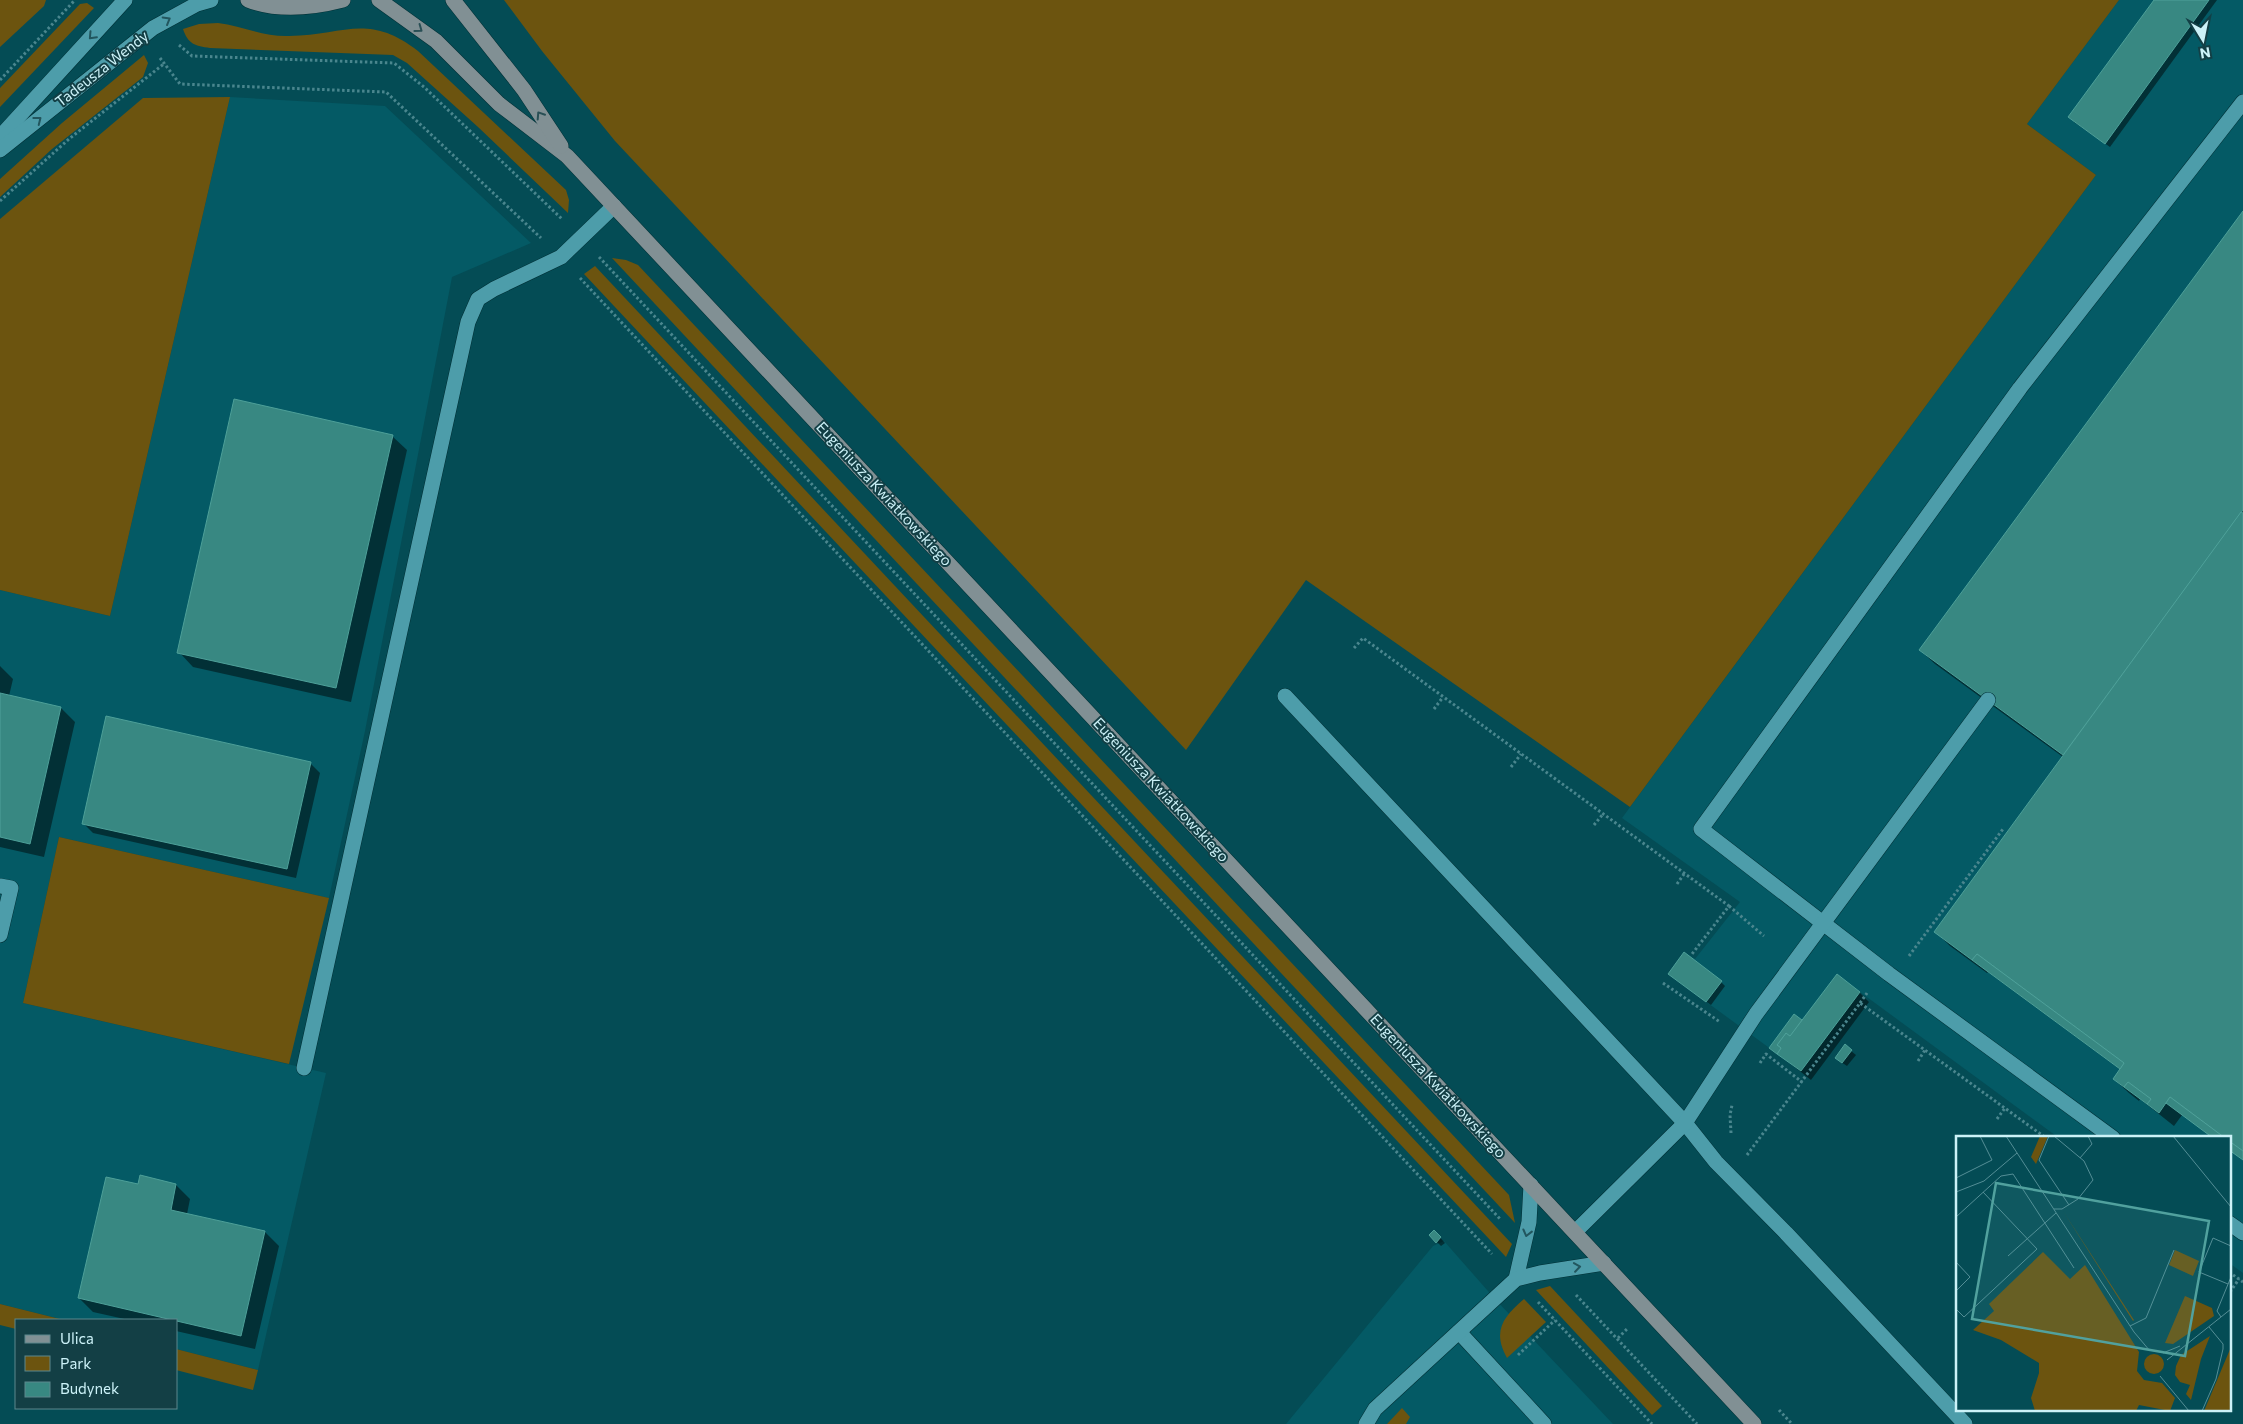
<svg xmlns="http://www.w3.org/2000/svg" width="2243" height="1424" viewBox="0 0 2243 1424" font-family="Commissioner,sans-serif">
	<rect width="100%" height="100%" fill="#044c55"/>
	<!-- built -->
	<g fill="#045a65">
		<path d="M2119 0H2243V1273L2229 1263V1138H2059L1860 992 1801 1071 1668 974 1684 952 1695 959 1740 902 1622 818 2096 175 2027 124Z"/>
		<path d="M230 97 385 106 531 243 452 277 365 731 329 898 59 837 23 1003 326 1073 258 1370 176 1349V1320H64L0 1304V590L110 616Z"/>
		<path d="M1444 1241 1495 1299 1613 1424H1286L1433 1246Z"/>
	</g>
	<!-- green -->
	<g fill="#6c540f">
		<path d="M0 0H46L44 6 0 47Z"/>
		<path d="M504 0H2119L2027 124 2096 175 1630 807 1306 580 1186 750 615 141 542 51Z"/>
		<path d="M87 3 94 8 0 107V88L80 4Z"/>
		<path d="M218 23C241 26 263 36 286 36 342 37 366 11 418 51L566 190 569 200 568 213 478 127 407 63 393 55 210 48C195 46 188 44 183 29L199 24Z"/>
		<path d="M144 55 148 63 143 77 52 149 0 197V179L62 123Z"/>
		<path d="M230 97 110 616 0 590V219L143 98Z"/>
		<path d="M612 258 626 260 638 265 1509 1195 1515 1223Z"/>
		<path d="M595 266 1512 1244 1506 1257 584 274Z"/>
		<path d="M59 837 329 898 289 1064 23 1003Z"/>
		<path d="M1550 1286 1662 1406 1652 1415 1536 1290Z"/>
		<path d="M1524 1299 1546 1322 1507 1358C1492 1331 1503 1317 1524 1299Z"/>
		<path d="M0 1304 64 1320H16V1329L0 1325Z"/>
		<path d="M176 1349 258 1370 253 1390 176 1370Z"/>
		<path d="M1402 1408 1410 1417 1406 1424H1387Z"/>
	</g>
	<!-- shadow -->
	<g fill="#0007">
		<path d="M2155 0H2217L2110 147 2074 122Z"/>
		<path d="M2243 213V1159L2229 1138 2182 1115 2174 1126 2140 1099 2139 1101 2129 1093 2114 1079 2121 1070 1988 972 1987 973 1950 946 1935 931 2063 757 1935 664 1920 650Z"/>
		<path d="M392 436 407 450 351 702 193 667 179 652Z"/>
		<path d="M0 666 13 679 9 696 61 708 75 722 44 857 0 847Z"/>
		<path d="M310 763 320 773 296 878 93 833 83 823Z"/>
		<path d="M1674 978 1721 982 1725 986 1711 1005Z"/>
		<path d="M1859 992 1869 1002 1811 1080 1781 1056 1794 1015 1802 1022Z"/>
		<path d="M1851 1051 1856 1055 1847 1066 1841 1062Z"/>
		<path d="M176 1185 190 1199 187 1214 265 1232 279 1246 255 1349 176 1331V1320H129L93 1312 79 1298 139 1186Z"/>
		<path d="M1434 1231 1445 1243 1441 1246 1430 1235Z"/>
	</g>
	<!-- building -->
	<g fill="#388882" stroke="#4ea099">
		<path d="M2154 0H2209L2105 144 2068 117Z"/>
		<path d="M2243 211V510L2063 755 1919 650Z"/>
		<path d="M234 399 393 435 336 688 177 653Z"/>
		<path d="M2241 512 2243 513V1151L2229 1141V1138H2225L2170 1097 2159 1113 2147 1104 2151 1099 2128 1082 2124 1087 2113 1079 2124 1063 1977 954 1972 960 1934 932Z"/>
		<path d="M0 693 61 707 30 844 0 837Z"/>
		<path d="M106 716 311 762 287 869 82 824Z"/>
		<path d="M1684 952 1722 981 1706 1002 1668 974Z"/>
		<path d="M1977 954 2124 1063 2120 1069 1972 960Z"/>
		<path d="M1837 974 1860 992 1801 1071 1777 1054 1781 1048 1777 1045 1786 1033 1790 1036Z"/>
		<path d="M1794 1014 1802 1020 1790 1036 1786 1033 1777 1045 1781 1048 1777 1054 1769 1048Z"/>
		<path d="M1845 1044 1852 1050 1842 1063 1835 1058Z"/>
		<path d="M2128 1082 2151 1099 2147 1104 2124 1087Z"/>
		<path d="M2170 1097 2225 1138H2213L2166 1103Z"/>
		<path d="M2229 1141 2243 1151V1160L2229 1150Z"/>
		<path d="M140 1175 176 1184 171 1210 265 1231 241 1336 78 1298 106 1177 138 1184Z"/>
		<path d="M1434 1230 1441 1237 1436 1243 1429 1235Z"/>
	</g>
	<g fill="none" stroke-linecap="round" stroke-linejoin="round">
		<!-- lane casing -->
		<g stroke="#003036" stroke-width="16">
			<g id="lane">
				<path d="M1285 696 1685 1123 1716 1162 1786 1233 1965 1424"/>
				<path d="M0 886 11 888 0 935"/>
				<path d="M304 1068 468 322 478 299 494 289 561 257 614 206"/>
				<path d="M2113 1138 1889 974 1701 829 2020 388 2243 102"/>
				<path d="M2229 1223 2243 1233"/>
				<path d="M1575 1232 1685 1123 1756 1014 1988 700"/>
				<path d="M1516 1279 1529 1222 1531 1185"/>
				<path d="M1459 1332 1544 1424"/>
				<path d="M1366 1424 1375 1409 1516 1279 1540 1273 1604 1263"/>
			</g>
		</g>
		<!-- street casing -->
		<g stroke="#003036" stroke-width="16">
			<g id="street">
				<path d="M0 137 125 0"/>
				<path d="M0 150 153 28 197 4 211 0"/>
			</g>
		</g>
		<!-- secondary casing -->
		<g stroke="#003036" stroke-width="16">
			<g id="secondary">
				<path d="M248 0C279 12 312 8 343 0"/>
				<path d="M379 0 436 41 499 104 567 156 1754 1424"/>
				<path d="M453 0 524 90 561 146"/>
			</g>
		</g>
		<!-- path -->
		<g stroke="#4a868e" stroke-width="3" stroke-dasharray="2.5 2.5" stroke-linecap="butt">
			<path d="M179 45 192 56 394 63 424 87 562 219"/>
			<path d="M160 58 180 84 386 92 541 238"/>
			<path d="M0 80 75 0"/>
			<path d="M0 201 69 139 165 63"/>
			<path d="M599 257 1501 1220"/>
			<path d="M580 278 1492 1254"/>
			<path d="M1354 648 1363 638 1729 906 1692 954"/>
			<path d="M1434 709 1443 697"/>
			<path d="M1511 767 1521 754"/>
			<path d="M1594 825 1603 814"/>
			<path d="M1677 884 1684 874"/>
			<path d="M1729 906 1764 936"/>
			<path d="M1909 956 2003 829"/>
			<path d="M1663 983 1720 1022"/>
			<path d="M1860 1003 1867 993"/>
			<path d="M1918 1061 1925 1050"/>
			<path d="M1760 1063 1766 1054 1802 1082"/>
			<path d="M1997 1119 2005 1108"/>
			<path d="M1731 1133 1730 1115 1732 1105"/>
			<path d="M1747 1155 1860 1003 2046 1138"/>
			<path d="M2229 1272 2243 1282"/>
			<path d="M2230 1292 2239 1279"/>
			<path d="M1576 1295 1697 1424"/>
			<path d="M1538 1302 1652 1424"/>
			<path d="M1618 1338 1628 1328"/>
			<path d="M1518 1355 1555 1320"/>
			<path d="M1779 1410 1792 1424"/>
		</g>
		<!-- lane -->
		<use href="#lane" stroke="#4d9daa" stroke-width="15"/>
		<!-- street -->
		<use href="#street" stroke="#4d9daa" stroke-width="15"/>
		<!-- secondary -->
		<use href="#secondary" stroke="#819094" stroke-width="15"/>
	</g>
	<!-- one-way arrows -->
	<defs><path id="oneway-chevron" d="M-2-3.5L2.5 0L-2 3.5" fill="none" stroke-width="1.6" stroke-linecap="round" stroke-linejoin="round" transform="scale(1.25)"/></defs>
	<g stroke="#22565e">
		<use href="#oneway-chevron" transform="translate(167 20) rotate(-30)"/>
		<use href="#oneway-chevron" transform="translate(92 36) rotate(133)"/>
		<use href="#oneway-chevron" transform="translate(38 120) rotate(-38)"/>
		<use href="#oneway-chevron" transform="translate(1527 1233) rotate(104)"/>
		<use href="#oneway-chevron" transform="translate(1577 1267) rotate(-8)"/>
	</g>
	<g stroke="#294f55">
		<use href="#oneway-chevron" transform="translate(419 29) rotate(36)"/>
		<use href="#oneway-chevron" transform="translate(540 115) rotate(-123)"/>
	</g>
	<g text-anchor="middle" stroke-width="4" stroke-linejoin="round" paint-order="stroke">
		<!-- street labels -->
		<g font-size="15" fill="#ccf2f8" stroke="#133f45">
			<text transform="translate(102 69) rotate(-38)" y="5">Tadeusza Wendy</text>
			<text transform="translate(884 494) rotate(47)" y="5">Eugeniusza Kwiatkowskiego</text>
			<text transform="translate(1161 790) rotate(47)" y="5">Eugeniusza Kwiatkowskiego</text>
			<text transform="translate(1438 1086) rotate(47)" y="5">Eugeniusza Kwiatkowskiego</text>
		</g>
	</g>
	<!-- overview -->
	<g transform="translate(1956 1136)">
		<rect width="275" height="275" fill="#044c55"/>
		<path d="M84 0H92L80 28 75 21ZM107 75 178 184 177 185ZM219 114 243 125 237 140 213 129ZM87 116 114 143 129 129 183 216 181 235 188 244 206 247 219 262 214 275 183 269 180 275H79L75 262 83 237V227L45 204 17 194 38 175 33 168ZM229 160 256 172 258 180 217 208 209 207ZM254 200 245 223 235 264 230 258 234 249 224 246 219 239 220 230 225 219ZM275 211V271L273 275H248ZM188 228a10 10 0 1 1 20 0a10 10 0 1 1-20 0Z" fill="#6c540f"/>
		<path fill="none" stroke="#548e96" stroke-width="1" d="M50 0 178 196 194 215M93 0 83 24 113 69M217 0 275 71M124 22 136 8 132 0M0 42 36 24 24 0M0 56 28 45 61 17M98 73H106L122 63 137 44 128 25 98 0M0 81 45 40 57 38 118 132M52 120 100 77M0 126 14 141 0 155M272 148 243 136 257 102 275 110M0 173 8 181 81 113 27 56M265 181 261 175 275 141M174 190 190 182 218 114M207 217 224 210M211 224 275 173M204 240 233 275M246 275 260 243 267 213V208L253 191"/>
		<path fill="#51a19e" fill-opacity="0.15" stroke="#51a19e" stroke-width="2.5" d="M40 47 253 85 229 220 16 183Z"/>
		<rect width="275" height="275" fill="none" stroke="#ccf2f8" stroke-width="2.5"/>
	</g>
	<!-- legend -->
	<rect x="15" y="1319" width="162" height="90" fill="#133f45" stroke="#5d878d"/>
	<rect x="25" y="1335" width="25" height="8" fill="#819094" stroke="#5d878d"/>
	<text x="60" y="1344" font-size="15" fill="#ccf2f8">Ulica</text>
	<rect x="25" y="1356" width="25" height="15" fill="#6c540f" stroke="#5d878d"/>
	<text x="60" y="1369" font-size="15" fill="#ccf2f8">Park</text>
	<rect x="25" y="1382" width="25" height="15" fill="#388882" stroke="#5d878d"/>
	<text x="60" y="1394" font-size="15" fill="#ccf2f8">Budynek</text>
	<!-- north arrow -->
	<g transform="translate(2203 40) rotate(170)" stroke="#133f45" stroke-width="4" paint-order="stroke">
	<path d="M0-4L9 19L0 12L-9 19Z" fill="#ccf2f8"/>
	<text y="-8" font-size="14" font-weight="bold" text-anchor="middle" fill="#ccf2f8">N</text>
	</g>
</svg>
